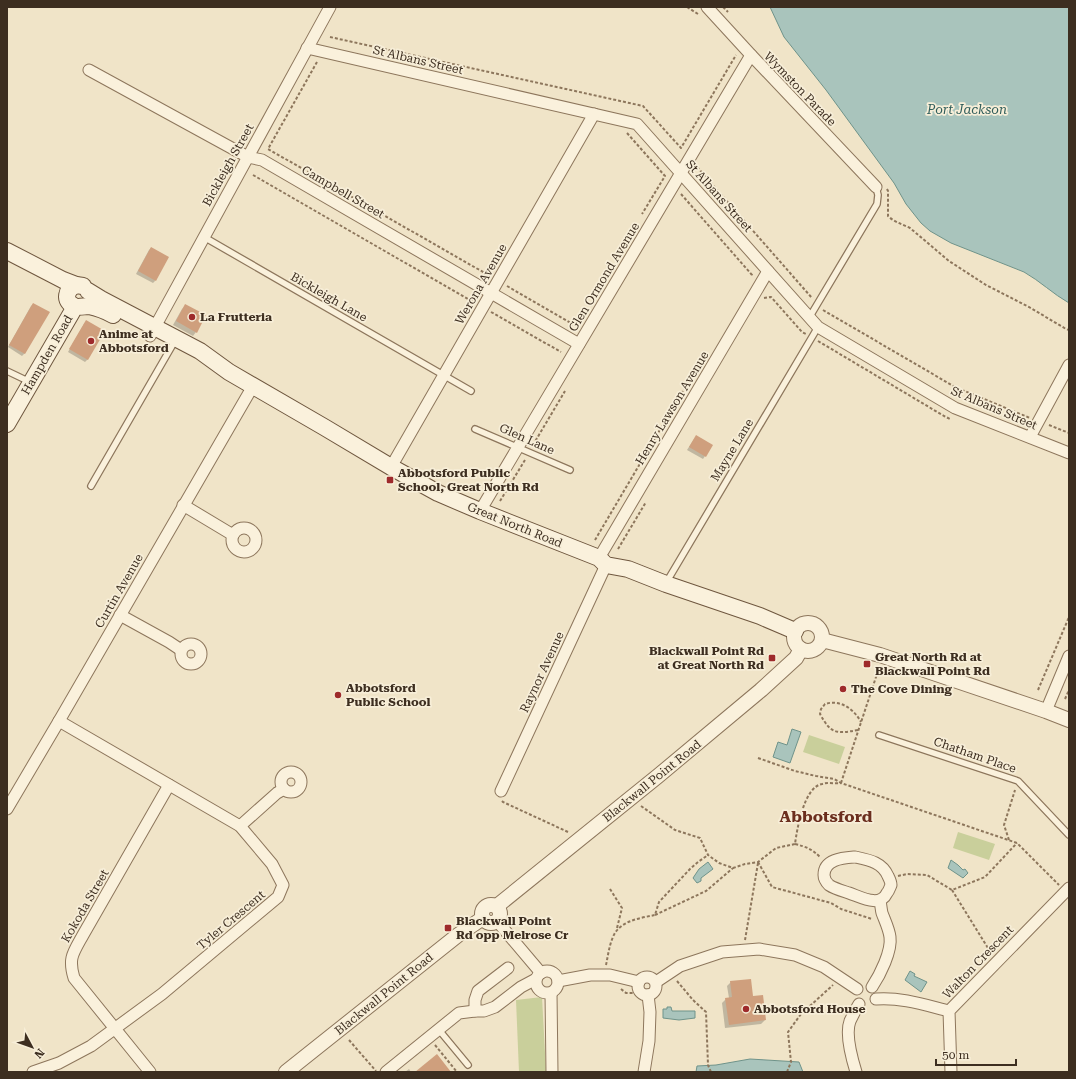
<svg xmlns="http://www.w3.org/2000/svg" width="1076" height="1079" viewBox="0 0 1076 1079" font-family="'Roboto Serif',serif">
	<rect width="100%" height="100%" fill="#f0e4c8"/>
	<!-- green -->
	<g fill="#c9cf9b">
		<path d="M809 735 845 747 839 764 803 752Z"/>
		<path d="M958 832 995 844 989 860 953 848Z"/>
		<path d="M542 997 546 1072H519L516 1000Z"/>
	</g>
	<!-- water -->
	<g fill="#a9c4bc" stroke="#6f938a">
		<path d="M770 7H1069V303C1053 294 1040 281 1024 272L951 243 930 231 921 223 906 204 894 183 826 90 784 37Z"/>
		<path d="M792 729 801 732 790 763 773 757 778 742 787 745Z"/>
		<path d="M951 860 958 865 963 870 965 869 968 873 963 878 948 868Z"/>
		<path d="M708 862 713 869 701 878V881L697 883 693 878 699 869Z"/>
		<path d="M910 971 915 974 914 976 927 982 921 992 905 980Z"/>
		<path d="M667 1007H671L672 1011H695V1018L679 1020 663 1018V1009H667Z"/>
		<path d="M750 1059 799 1062 803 1072H696L697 1066 716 1065Z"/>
	</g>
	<!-- shadow -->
	<g fill="#0003">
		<path d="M151 248 155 281 153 283 136 274 149 250Z"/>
		<path d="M33 304 25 353 22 356 8 347 31 306Z"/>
		<path d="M185 306 196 332 193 336 173 325 182 309Z"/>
		<path d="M86 322 88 359 85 362 68 352 84 324Z"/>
		<path d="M694 439 712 446 703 459 687 450Z"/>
		<path d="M731 982 765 1020 761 1024 725 1028 722 1003 726 999 729 998 727 986Z"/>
		<path d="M409 1069 411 1072H405Z"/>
	</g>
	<!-- building -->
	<g fill="#cf9f7d">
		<path d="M151 247 169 257 156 281 138 271Z"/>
		<path d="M33 303 50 312 25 354 9 345Z"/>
		<path d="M185 304 206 315 197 333 176 321Z"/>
		<path d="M86 320 105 331 88 360 69 349Z"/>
		<path d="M696 435 713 445 706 457 689 447Z"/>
		<path d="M751 979 753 996 763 995 766 1020 729 1025 725 998 732 997 730 981Z"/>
		<path d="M437 1054 451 1072H415Z"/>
	</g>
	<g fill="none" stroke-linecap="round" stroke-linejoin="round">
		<!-- service casing -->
		<g stroke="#8d765c" stroke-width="8">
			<g id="service">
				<path d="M204 237 471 391"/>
				<path d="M809 318 877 204 878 195 876 187"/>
				<path d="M7 371 30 382"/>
				<path d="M475 429 570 470"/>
				<path d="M91 486 176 339"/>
				<path d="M666 583 818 327"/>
				<path d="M879 735 1018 781 1069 835"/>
				<path d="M439 1030 468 1065"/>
			</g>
		</g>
		<!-- minor casing -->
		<g stroke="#8d765c" stroke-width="13">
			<g id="minor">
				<path d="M707 7 751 55 876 187"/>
				<path d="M307 48 637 124 818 327 955 408 1069 453"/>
				<path d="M89 70 248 157 262 160 579 344"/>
				<path d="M150 336 330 7"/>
				<path d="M1030 437 1069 365"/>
				<path d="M391 467 594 114"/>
				<path d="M183 505 233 535"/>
				<path d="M480 511 751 55"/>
				<circle cx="244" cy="540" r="12"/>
				<path d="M599 558 768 271"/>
				<path d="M120 615 169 642 181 650"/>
				<circle cx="191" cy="654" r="10"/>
				<path d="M1046 711 1069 656"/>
				<circle cx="291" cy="782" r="10"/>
				<path d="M501 791 606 565"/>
				<path d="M7 809 59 721 253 386"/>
				<path d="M240 826 277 793 284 789"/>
				<path d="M855 857C869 860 882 862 888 876 889 878 891 882 891 885 890 887 889 891 887 893 880 908 861 897 849 893 843 891 835 889 829 885 826 882 824 879 824 875 824 859 843 858 855 857Z"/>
				<path d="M497 921 541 973"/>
				<circle cx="547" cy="982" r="11"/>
				<circle cx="647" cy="986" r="9"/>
				<path d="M558 981 590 975H610L639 982"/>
				<path d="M656 982 680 966 722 952 759 949 795 955 824 967 857 989"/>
				<path d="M872 987C880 975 892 951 890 937 889 929 885 921 882 913 881 909 881 905 880 901"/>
				<path d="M551 993 552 1072"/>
				<path d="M876 999C901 997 925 1005 949 1011"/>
				<path d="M475 1011V1000L478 991 508 968"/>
				<path d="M33 1072 59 1063 91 1046 162 994 278 897 283 885 272 864 240 826 59 721"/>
				<path d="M150 1072 74 978C68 958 73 953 83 935L169 785"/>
				<path d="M386 1072 459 1013 475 1011H484L495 1007 521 987 536 979"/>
				<path d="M644 1072 649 1041 650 1012 648 995"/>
				<path d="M856 1072C852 1059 845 1034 850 1021 853 1015 856 1009 859 1004"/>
				<path d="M951 1072 949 1011 1069 888"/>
			</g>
		</g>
		<!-- tertiary casing -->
		<g stroke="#8d765c" stroke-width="16">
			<g id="tertiary">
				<circle cx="808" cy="637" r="14"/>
				<path d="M822 640 880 655 1046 711 1069 720"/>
				<circle cx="491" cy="914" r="9"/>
				<path d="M497 906 658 776 761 690 796 658 801 649"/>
				<path d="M286 1072 458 935 483 918"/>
			</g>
		</g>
		<!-- secondary casing -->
		<g stroke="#6f573f" stroke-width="18">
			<g id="secondary">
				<path d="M7 251 63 280 76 285 83 286"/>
				<path d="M76 285C66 289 63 301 74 306 78 308 84 306 89 306 98 308 106 311 113 315"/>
				<path d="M88 291 101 299 200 351 229 372 324 427 391 467 438 493 480 511 599 558 606 565 628 569 666 584 760 616 795 631"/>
				<path d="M7 424 72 312 73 306"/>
			</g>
		</g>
		<!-- path -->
		<g stroke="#8d765c" stroke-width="2" stroke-dasharray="3 2" stroke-linecap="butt">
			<path d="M687 7 698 14"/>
			<path d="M723 7 728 12"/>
			<path d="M330 37 643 106 681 148 736 55"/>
			<path d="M317 62 268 149 490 276"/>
			<path d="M627 133 665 176 642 214"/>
			<path d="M697 167 812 298"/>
			<path d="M253 175 473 302"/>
			<path d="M887 189 888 191V216C894 222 902 224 910 228L949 261 986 285 1029 307 1066 329 1069 330"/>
			<path d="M681 194 752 275V276"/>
			<path d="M507 286 576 326"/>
			<path d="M764 298 771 297 802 332 806 334"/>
			<path d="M823 310 955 387 1030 418"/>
			<path d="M491 312 561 352"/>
			<path d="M818 341 944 416 950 419"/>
			<path d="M1049 425 1069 433"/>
			<path d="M533 445 565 391"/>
			<path d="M500 501 525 460"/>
			<path d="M595 540 697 367"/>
			<path d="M618 549 646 502"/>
			<path d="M1038 690 1069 617"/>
			<path d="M1065 699 1069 690"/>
			<path d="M858 730C836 734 831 734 820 714L821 709 825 704C840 699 854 709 861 722"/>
			<path d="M758 758 795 771 816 776 834 779 841 783 1017 843 1059 885"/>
			<path d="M841 783 877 674"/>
			<path d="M502 801 503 802 568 832"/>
			<path d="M641 806 675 830 700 838 708 855 719 863 733 868 745 864 758 862 776 848 795 844C797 829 804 787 822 784 828 782 835 784 841 783"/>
			<path d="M1009 840 1004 825 1015 790"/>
			<path d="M795 844C807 847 812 849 821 858"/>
			<path d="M758 862 772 887 831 903 841 909 872 919"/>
			<path d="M898 876 907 874 927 875 952 890 985 877 1017 843"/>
			<path d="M610 889 622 908 617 928"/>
			<path d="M952 890 991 953"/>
			<path d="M655 915 706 891 733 868"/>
			<path d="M745 940 758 863"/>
			<path d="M606 965C608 956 609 946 613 937 619 921 640 918 655 915L659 902 690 869 698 862 708 855"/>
			<path d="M677 981 693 1000 706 1012 708 1065 711 1072"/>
			<path d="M621 989 626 993H635"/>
			<path d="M349 1040 376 1071"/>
			<path d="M435 1045 457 1072"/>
			<path d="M787 1072 791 1062 788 1032 801 1014 833 985"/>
		</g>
		<!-- service -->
		<use href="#service" stroke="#faf1dc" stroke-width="5.5"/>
		<!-- minor -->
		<use href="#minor" stroke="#faf1dc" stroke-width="11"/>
		<!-- tertiary -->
		<use href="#tertiary" stroke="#faf1dc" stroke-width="14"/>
		<!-- secondary -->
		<use href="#secondary" stroke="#faf1dc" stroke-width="16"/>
	</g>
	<!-- markers -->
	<g fill="#9e2a2b" stroke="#f7eed8" stroke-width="1.5">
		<circle cx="192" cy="317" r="4"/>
		<circle cx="91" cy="341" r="4"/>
		<rect x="386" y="476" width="8" height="8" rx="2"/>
		<rect x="768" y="654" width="8" height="8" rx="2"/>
		<rect x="863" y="660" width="8" height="8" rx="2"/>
		<circle cx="843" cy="689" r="4"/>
		<circle cx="338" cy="695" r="4"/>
		<rect x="444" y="924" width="8" height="8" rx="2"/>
		<circle cx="746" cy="1009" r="4"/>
	</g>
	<g text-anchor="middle" stroke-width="3.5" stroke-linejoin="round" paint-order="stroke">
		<!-- street labels -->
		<g font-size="12" fill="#3d2e20" stroke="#f7eed8">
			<text transform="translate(418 60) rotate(13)" y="4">St Albans Street</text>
			<text transform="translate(800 89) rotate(46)" y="4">Wymston Parade</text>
			<text transform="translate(228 165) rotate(-61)" y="4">Bickleigh Street</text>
			<text transform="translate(343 192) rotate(30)" y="4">Campbell Street</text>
			<text transform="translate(719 196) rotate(48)" y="4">St Albans Street</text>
			<text transform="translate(604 277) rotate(-59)" y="4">Glen Ormond Avenue</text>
			<text transform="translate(481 284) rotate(-60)" y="4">Werona Avenue</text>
			<text transform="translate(329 297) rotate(30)" y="4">Bickleigh Lane</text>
			<text transform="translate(47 355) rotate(-60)" y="4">Hampden Road</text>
			<text transform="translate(672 408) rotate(-59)" y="4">Henry Lawson Avenue</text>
			<text transform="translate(994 408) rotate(23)" y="4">St Albans Street</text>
			<text transform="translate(527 439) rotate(24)" y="4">Glen Lane</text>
			<text transform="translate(732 450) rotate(-59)" y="4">Mayne Lane</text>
			<text transform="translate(515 525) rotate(22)" y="4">Great North Road</text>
			<text transform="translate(119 591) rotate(-60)" y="4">Curtin Avenue</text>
			<text transform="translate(542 672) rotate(-65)" y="4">Raynor Avenue</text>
			<text transform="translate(975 755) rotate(19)" y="4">Chatham Place</text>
			<text transform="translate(652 781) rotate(-39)" y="4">Blackwall Point Road</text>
			<text transform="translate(85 906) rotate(-60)" y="4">Kokoda Street</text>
			<text transform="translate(231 920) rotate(-40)" y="4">Tyler Crescent</text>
			<text transform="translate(978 962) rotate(-46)" y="4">Walton Crescent</text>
			<text transform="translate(384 994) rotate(-39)" y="4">Blackwall Point Road</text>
		</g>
		<!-- poi labels -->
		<g font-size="12" font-weight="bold" fill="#3d2e20" stroke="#f7eed8" text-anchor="start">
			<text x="200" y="321">La Frutteria</text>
			<text x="99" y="338">Anime at<tspan x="99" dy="14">Abbotsford</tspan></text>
			<text x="398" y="477">Abbotsford Public<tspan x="398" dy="14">School, Great North Rd</tspan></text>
			<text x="764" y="655" text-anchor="end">Blackwall Point Rd<tspan x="764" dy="14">at Great North Rd</tspan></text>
			<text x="875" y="661">Great North Rd at<tspan x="875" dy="14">Blackwall Point Rd</tspan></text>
			<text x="346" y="692">Abbotsford<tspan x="346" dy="14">Public School</tspan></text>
			<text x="851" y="693">The Cove Dining</text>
			<text x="456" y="925">Blackwall Point<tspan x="456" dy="14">Rd opp Melrose Cr</tspan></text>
			<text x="754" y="1013">Abbotsford House</text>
		</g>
		<!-- water labels -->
		<g font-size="13" font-style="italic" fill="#2f5d5a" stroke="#f7eed8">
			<text x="967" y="114">Port Jackson</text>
		</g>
		<!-- district labels -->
		<g font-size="16" font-weight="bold" fill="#6b2e1e" stroke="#f7eed8">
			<text x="826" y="822">Abbotsford</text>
		</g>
	</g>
	<!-- border -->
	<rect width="1076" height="1079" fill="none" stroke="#3d2e20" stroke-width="16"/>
	<!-- north arrow -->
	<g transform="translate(32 1047) rotate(131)" stroke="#f7eed8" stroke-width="3" paint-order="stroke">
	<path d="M0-3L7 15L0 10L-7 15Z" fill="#3d2e20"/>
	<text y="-6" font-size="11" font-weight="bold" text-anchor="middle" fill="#3d2e20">N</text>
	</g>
	<!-- scale -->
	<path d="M936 1059v6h80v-6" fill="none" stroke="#3d2e20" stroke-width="2"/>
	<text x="942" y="1059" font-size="12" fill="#3d2e20" stroke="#f7eed8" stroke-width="3" paint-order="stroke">50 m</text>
</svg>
